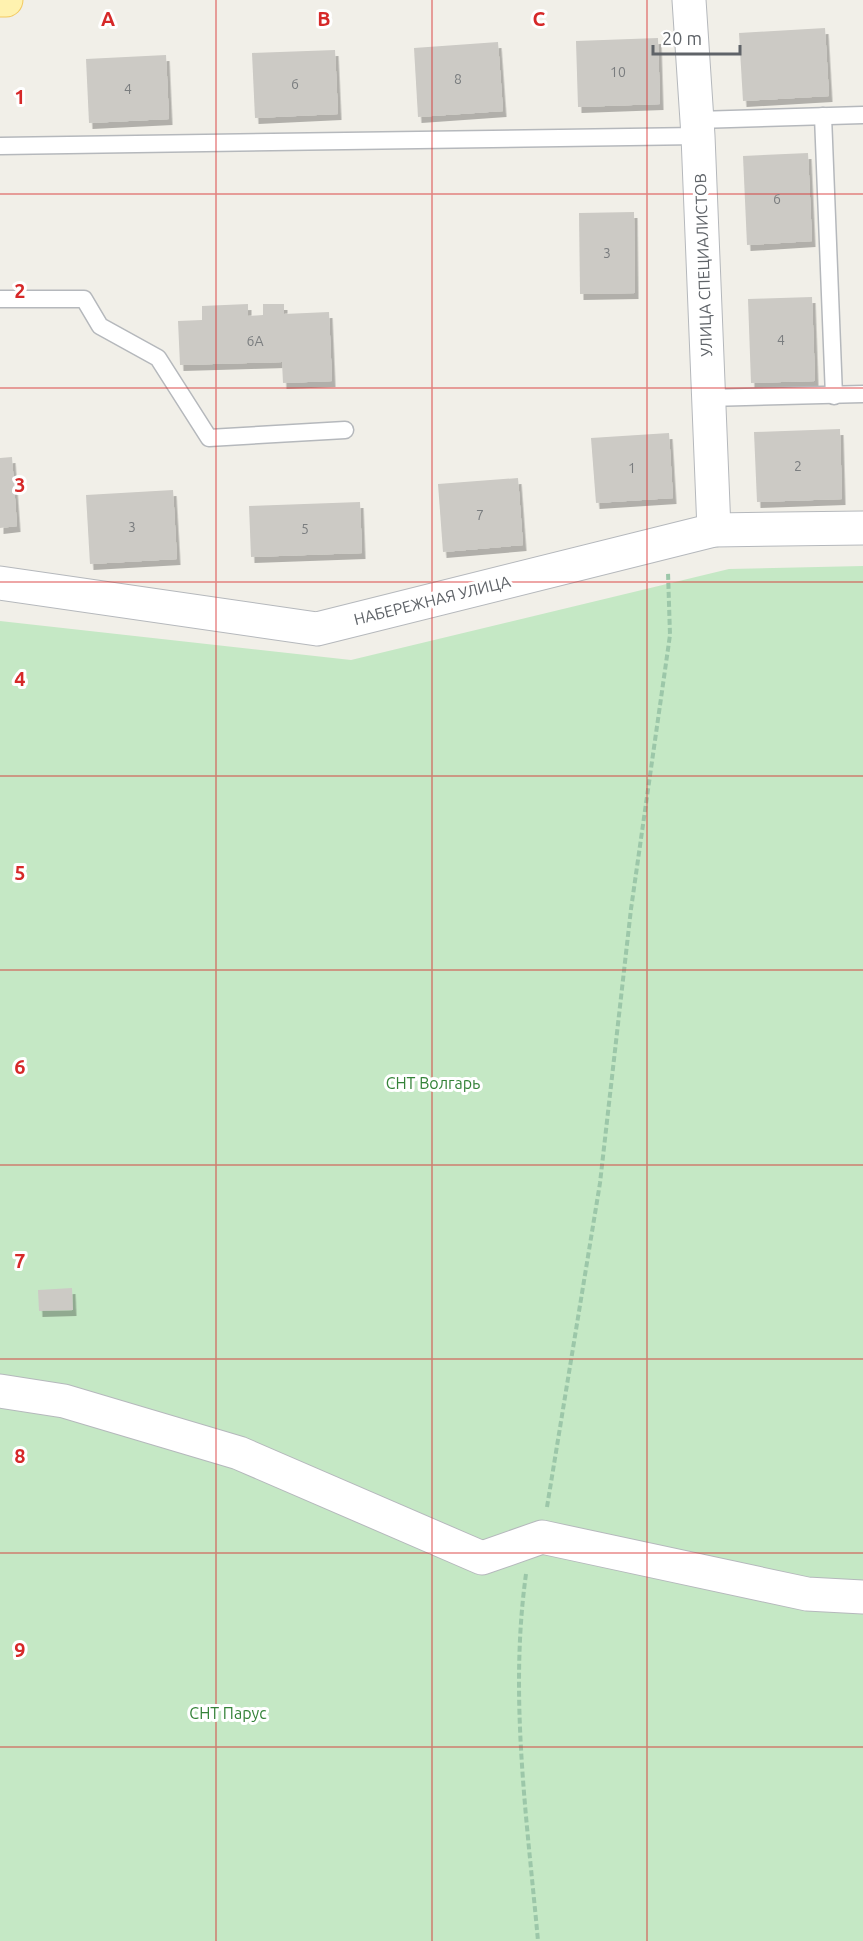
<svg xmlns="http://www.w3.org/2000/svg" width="863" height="1941" viewBox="0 0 863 1941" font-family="Ubuntu,sans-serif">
	<defs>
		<filter id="shadow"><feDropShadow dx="3.5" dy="6" stdDeviation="0" flood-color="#0004"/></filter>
	</defs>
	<rect width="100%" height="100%" fill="#f1efe8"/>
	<!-- green -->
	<path fill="#c5e8c5" d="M863 566V1941H0V621L351 660 729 569Z"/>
	<!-- building -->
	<g fill="#cccac5" filter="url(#shadow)">
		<path d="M825 28 829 96 743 101 739 33Z"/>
		<path d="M658 38 660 104 578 107 576 41Z"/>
		<path d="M498 42 503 111 418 117 414 48Z"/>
		<path d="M335 50 338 114 255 118 252 53Z"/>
		<path d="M166 55 169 119 89 123 86 59Z"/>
		<path d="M808 153 812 241 747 245 743 156Z"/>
		<path d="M634 212 635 293 580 294 579 213Z"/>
		<path d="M812 297 815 381 751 383 748 299Z"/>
		<path d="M248 304V316L263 315V304H284V314L329 312 332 381 283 383 282 362 180 365 178 321 202 320V306Z"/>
		<path d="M840 429 842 499 757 502 754 432Z"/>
		<path d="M669 433 673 498 596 503 591 438Z"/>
		<path d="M12 457 17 526 0 528V458Z"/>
		<path d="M518 478 523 545 443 552 438 484Z"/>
		<path d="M173 490 177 559 90 564 86 495Z"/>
		<path d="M360 502 362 553 251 557 249 506Z"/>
		<path d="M72 1288 73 1310 39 1311 38 1290Z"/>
	</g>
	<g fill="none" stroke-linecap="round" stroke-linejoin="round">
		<!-- service casing -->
		<g stroke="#b5b8bc" stroke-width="19">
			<g id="service">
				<path d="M823 116 834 396"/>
				<path d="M697 120 863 115"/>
				<path d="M0 146 698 136"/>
				<path d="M0 299H84L100 326 158 358 209 438 345 430"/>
				<path d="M708 398 863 394"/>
			</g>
		</g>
		<!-- minor casing -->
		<g stroke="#b5b8bc" stroke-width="35">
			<g id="minor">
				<path d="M689 0 698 136 714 530"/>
				<path d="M0 583 317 629 714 530 863 528"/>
				<path d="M0 1391 64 1401 239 1453 482 1558 542 1537 807 1594 863 1597"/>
			</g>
		</g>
		<!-- primary casing -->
		<g stroke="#f2c960" stroke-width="35">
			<path id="primary" d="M0 0H6"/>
		</g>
		<!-- path -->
		<g stroke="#9cc7a9" stroke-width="4" stroke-dasharray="6 3" stroke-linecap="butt">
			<path d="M547 1507 600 1183 631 909 670 635 668 572"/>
			<path d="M526 1574C509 1696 527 1819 538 1941"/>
		</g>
		<!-- service -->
		<use href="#service" stroke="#fff" stroke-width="16"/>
		<!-- minor -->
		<use href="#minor" stroke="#fff" stroke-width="33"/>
		<!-- primary -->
		<use href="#primary" stroke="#fff2af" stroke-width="33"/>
	</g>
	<!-- grid -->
	<path fill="none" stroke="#d62828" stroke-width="1.5" stroke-opacity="0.55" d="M216 0V1941M432 0V1941M647 0V1941M0 194H863M0 388H863M0 582H863M0 776H863M0 970H863M0 1165H863M0 1359H863M0 1553H863M0 1747H863"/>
	<g text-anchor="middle" stroke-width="6" stroke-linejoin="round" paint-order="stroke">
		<!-- number labels -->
		<g font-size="14" fill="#7a7d7f">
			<text x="618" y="77">10</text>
			<text x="458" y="84">8</text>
			<text x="295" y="89">6</text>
			<text x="128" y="94">4</text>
			<text x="777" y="204">6</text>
			<text x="607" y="258">3</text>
			<text x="781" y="345">4</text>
			<text x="255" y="346">6А</text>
			<text x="798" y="471">2</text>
			<text x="632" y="473">1</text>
			<text x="480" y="520">7</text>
			<text x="132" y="532">3</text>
			<text x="305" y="534">5</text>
		</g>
		<!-- street labels -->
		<g font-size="16" fill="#5f6368" stroke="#fff">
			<text transform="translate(703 265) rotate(-92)" y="6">УЛИЦА СПЕЦИАЛИСТОВ</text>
			<text transform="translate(432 600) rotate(-14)" y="6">НАБЕРЕЖНАЯ УЛИЦА</text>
		</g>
		<!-- park labels -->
		<g font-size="16" fill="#348238" stroke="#fff">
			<text x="433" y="1089">СНТ Волгарь</text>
			<text x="228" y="1719">СНТ Парус</text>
		</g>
	</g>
	<g font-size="20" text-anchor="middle" font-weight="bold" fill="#d62828" stroke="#fff" stroke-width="6" stroke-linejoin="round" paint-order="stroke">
		<text x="108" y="26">A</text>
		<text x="324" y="26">B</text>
		<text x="539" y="26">C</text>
		<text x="20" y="104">1</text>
		<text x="20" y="298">2</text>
		<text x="20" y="492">3</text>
		<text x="20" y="686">4</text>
		<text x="20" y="880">5</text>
		<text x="20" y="1074">6</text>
		<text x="20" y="1268">7</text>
		<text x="20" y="1463">8</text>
		<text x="20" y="1657">9</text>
	</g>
	<!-- scale -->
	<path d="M653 45v9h87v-9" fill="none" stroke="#5f6368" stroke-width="3"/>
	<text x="662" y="45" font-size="18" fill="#5f6368" stroke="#ffffff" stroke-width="4.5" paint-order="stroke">20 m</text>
</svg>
